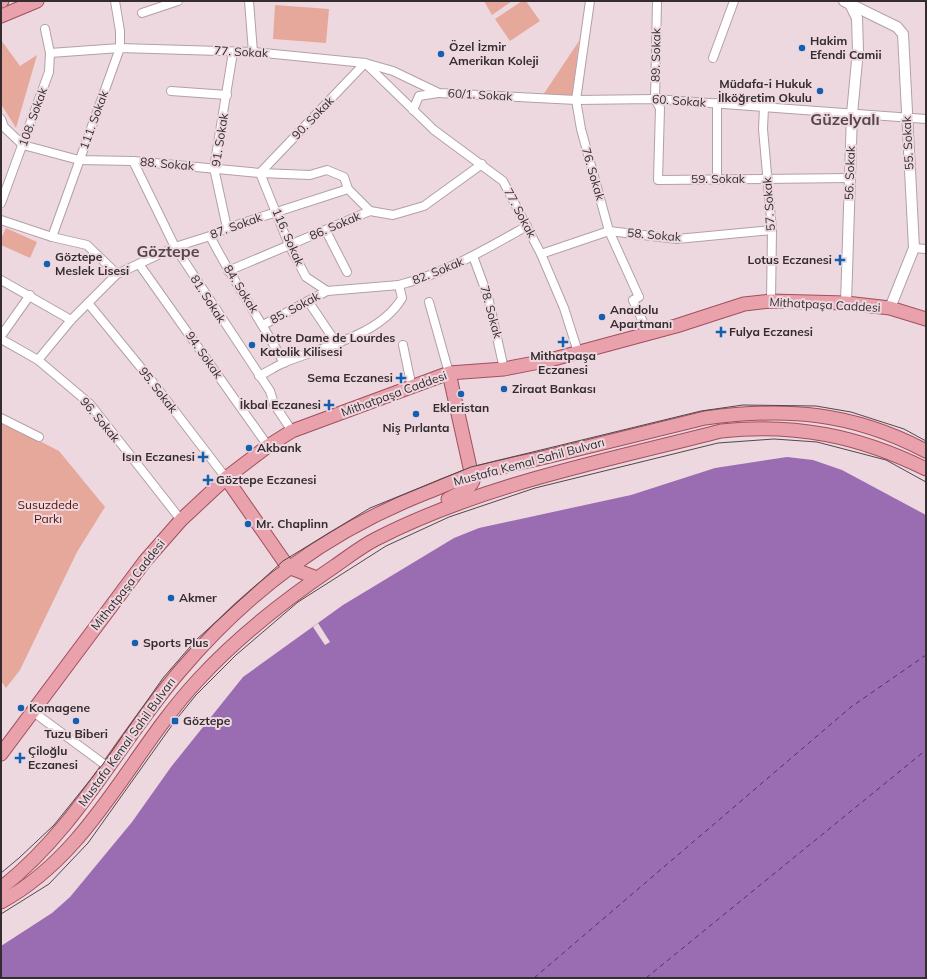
<svg xmlns="http://www.w3.org/2000/svg" width="927" height="979" viewBox="0 0 927 979" font-family="Mulish,sans-serif">
	<rect width="100%" height="100%" fill="#edd8e0"/>
	<!-- green -->
	<g fill="#e5a89a">
		<path d="M484 1H512L492 15Z"/>
		<path d="M522 1H526L540 21 510 41 495 19Z"/>
		<path d="M275 5 329 9 326 43 273 39Z"/>
		<path d="M1 40 20 66 37 55 16 128 1 104Z"/>
		<path d="M579 41 572 97 543 95Z"/>
		<path d="M6 228 37 242 30 258 1 245V239Z"/>
		<path d="M1 421 59 451 105 507 77 552 20 670 6 688 1 681Z"/>
	</g>
	<!-- water -->
	<path fill="#9a6db2" d="M787 457 813 460 842 470 926 515V978H1V946L52 913 70 897 132 822 171 767 243 677 343 605 454 538 479 528 631 495 715 468Z"/>
	<!-- pier -->
	<path fill="#edd8e0" d="M318 623 330 642 325 645 313 627Z"/>
	<g fill="none" stroke-linecap="round" stroke-linejoin="round">
		<!-- ferry -->
		<g stroke="#60267a" stroke-width="1" stroke-dasharray="5 4" stroke-linecap="butt">
			<path d="M534 978 851 707 926 655"/>
			<path d="M646 978 926 750"/>
		</g>
		<!-- minor casing -->
		<g stroke="#b3a0a7" stroke-width="10">
			<g id="minor">
				<path d="M249 1 253 52"/>
				<path d="M590 1 576 100 581 129 609 231 639 297 633 300 648 333"/>
				<path d="M657 1 655 99 660 108 658 180 850 178"/>
				<path d="M142 13 178 1"/>
				<path d="M50 53 120 48 253 52 365 63 393 71 439 93 576 100 655 99 926 119"/>
				<path d="M713 58 734 1"/>
				<path d="M365 63 260 173 289 245 306 277 327 291 399 285"/>
				<path d="M366 64 434 130 503 181 541 254 564 308 578 352"/>
				<path d="M171 91 227 95"/>
				<path d="M764 107 763 129 772 230 771 301"/>
				<path d="M413 110 419 96 438 93"/>
				<path d="M1 119 4 127 23 145 79 160 133 161 260 173 310 175 327 170 344 177 348 189"/>
				<path d="M133 161 175 247 270 391 274 404 292 431"/>
				<path d="M717 179V103"/>
				<path d="M1 203 49 72 50 53 45 29"/>
				<path d="M1 220 52 237 87 245 117 274"/>
				<path d="M227 228 214 168 233 52"/>
				<path d="M326 231 347 272"/>
				<path d="M210 236C232 280 261 320 284 363"/>
				<path d="M52 237 120 48V31L115 1"/>
				<path d="M914 248 926 249"/>
				<path d="M541 254 609 231 677 239 772 230"/>
				<path d="M473 256 488 297 504 369"/>
				<path d="M139 264 268 446"/>
				<path d="M228 271 370 211 393 215 424 206 482 164"/>
				<path d="M1 280 71 320"/>
				<path d="M308 301 337 344"/>
				<path d="M429 302 449 373"/>
				<path d="M88 303 151 380 226 478"/>
				<path d="M263 325 327 291"/>
				<path d="M1 336 30 295"/>
				<path d="M1 339 38 360 90 404 181 520"/>
				<path d="M403 345 412 388"/>
				<path d="M38 360 71 320 117 274 175 247 210 236 227 228 348 189 370 211"/>
				<path d="M259 376C267 372 275 367 283 363 321 347 380 336 402 298L399 285C446 273 486 249 527 226"/>
				<path d="M1 418 39 437"/>
				<path d="M32 711 108 767"/>
			</g>
		</g>
		<!-- tertiary casing -->
		<g stroke="#b3a0a7" stroke-width="12">
			<g id="tertiary">
				<path d="M844 1 897 27 903 34 914 248 890 308"/>
				<path d="M846 303 852 114 858 50 857 18 850 4"/>
			</g>
		</g>
		<!-- primary casing -->
		<g stroke="#a1505c" stroke-width="15">
			<g id="primary">
				<path d="M1 1H2"/>
				<path d="M1 16 37 1"/>
				<path d="M226 478 288 567 317 578"/>
				<path d="M448 499C458 494 468 491 473 481L449 373"/>
				<path d="M1 754 145 561 181 520 226 478 268 446 292 431 449 373 504 369 550 360 676 326 744 304 771 301 846 303 890 308 926 319"/>
				<path d="M1 888C77 829 119 742 180 671 250 589 328 531 428 492 443 486 458 479 473 474 498 467 525 462 550 456 602 443 653 431 705 418 786 407 852 412 926 451"/>
				<path d="M1 902C91 853 130 753 198 680 238 636 286 599 335 566 348 557 362 546 376 539 483 484 605 461 721 431 795 423 859 436 926 469"/>
			</g>
		</g>
		<!-- minor -->
		<use href="#minor" stroke="#fff" stroke-width="8"/>
		<!-- tertiary -->
		<use href="#tertiary" stroke="#fff" stroke-width="10"/>
		<!-- primary -->
		<use href="#primary" stroke="#e9a1ac" stroke-width="13"/>
		<!-- tram -->
		<g stroke="#52484c" stroke-width="1">
			<path d="M1 873 19 858 54 825 103 764 163 678 196 640 283 561 370 508 471 467 701 411 743 405 816 406 851 412 904 429 926 441"/>
			<path d="M1 914 49 884 88 843 175 721 196 695 236 655 298 602 386 546 449 517 535 488 718 443 774 439 817 442 886 460 926 482"/>
		</g>
	</g>
	<!-- markers -->
	<g fill="#1260af" stroke="#edd8e0" stroke-width="1.5">
		<circle cx="802" cy="48" r="4"/>
		<circle cx="441" cy="54" r="4"/>
		<circle cx="820" cy="91" r="4"/>
		<path d="M838 254h4v4h4v4h-4v4h-4v-4h-4v-4h4z"/>
		<circle cx="47" cy="264" r="4"/>
		<circle cx="602" cy="317" r="4"/>
		<path d="M719 326h4v4h4v4h-4v4h-4v-4h-4v-4h4z"/>
		<path d="M561 336h4v4h4v4h-4v4h-4v-4h-4v-4h4z"/>
		<circle cx="252" cy="345" r="4"/>
		<path d="M399 372h4v4h4v4h-4v4h-4v-4h-4v-4h4z"/>
		<circle cx="504" cy="389" r="4"/>
		<circle cx="461" cy="394" r="4"/>
		<path d="M327 399h4v4h4v4h-4v4h-4v-4h-4v-4h4z"/>
		<circle cx="416" cy="414" r="4"/>
		<circle cx="249" cy="448" r="4"/>
		<path d="M201 451h4v4h4v4h-4v4h-4v-4h-4v-4h4z"/>
		<path d="M206 474h4v4h4v4h-4v4h-4v-4h-4v-4h4z"/>
		<circle cx="248" cy="524" r="4"/>
		<circle cx="171" cy="598" r="4"/>
		<circle cx="135" cy="643" r="4"/>
		<circle cx="21" cy="708" r="4"/>
		<circle cx="76" cy="721" r="4"/>
		<rect x="171" y="717" width="8" height="8" rx="2"/>
		<path d="M18 752h4v4h4v4h-4v4h-4v-4h-4v-4h4z"/>
	</g>
	<g text-anchor="middle" stroke-width="4" stroke-linejoin="round" paint-order="stroke">
		<!-- poi labels -->
		<g font-size="12" font-weight="bold" fill="#342c2f" stroke="#edd8e0" text-anchor="start">
			<text x="810" y="45">Hakim<tspan x="810" dy="14">Efendi Camii</tspan></text>
			<text x="449" y="51">Özel İzmir<tspan x="449" dy="14">Amerikan Koleji</tspan></text>
			<text x="812" y="88" text-anchor="end">Müdafa-i Hukuk<tspan x="812" dy="14">İlköğretim Okulu</tspan></text>
			<text x="55" y="261">Göztepe<tspan x="55" dy="14">Meslek Lisesi</tspan></text>
			<text x="832" y="264" text-anchor="end">Lotus Eczanesi</text>
			<text x="610" y="314">Anadolu<tspan x="610" dy="14">Apartmanı</tspan></text>
			<text x="729" y="336">Fulya Eczanesi</text>
			<text x="260" y="342">Notre Dame de Lourdes<tspan x="260" dy="14">Katolik Kilisesi</tspan></text>
			<text x="563" y="360" text-anchor="middle">Mithatpaşa<tspan x="563" dy="14">Eczanesi</tspan></text>
			<text x="393" y="382" text-anchor="end">Sema Eczanesi</text>
			<text x="512" y="393">Ziraat Bankası</text>
			<text x="321" y="409" text-anchor="end">İkbal Eczanesi</text>
			<text x="461" y="412" text-anchor="middle">Ekleristan</text>
			<text x="416" y="432" text-anchor="middle">Niş Pırlanta</text>
			<text x="257" y="452">Akbank</text>
			<text x="195" y="461" text-anchor="end">Isın Eczanesi</text>
			<text x="216" y="484">Göztepe Eczanesi</text>
			<text x="256" y="528">Mr. Chaplinn</text>
			<text x="179" y="602">Akmer</text>
			<text x="143" y="647">Sports Plus</text>
			<text x="29" y="712">Komagene</text>
			<text x="183" y="725">Göztepe</text>
			<text x="76" y="738" text-anchor="middle">Tuzu Biberi</text>
			<text x="28" y="755">Çiloğlu<tspan x="28" dy="14">Eczanesi</tspan></text>
		</g>
		<!-- street labels -->
		<g font-size="12" fill="#342c2f" stroke="#edd8e0">
			<text transform="translate(241 52) rotate(3)" y="4">77. Sokak</text>
			<text transform="translate(656 55) rotate(-89)" y="4">89. Sokak</text>
			<text transform="translate(480 95) rotate(3)" y="4">60/1. Sokak</text>
			<text transform="translate(679 101) rotate(4)" y="4">60. Sokak</text>
			<text transform="translate(33 117) rotate(-70)" y="4">108. Sokak</text>
			<text transform="translate(313 118) rotate(-46)" y="4">90. Sokak</text>
			<text transform="translate(94 120) rotate(-70)" y="4">111. Sokak</text>
			<text transform="translate(220 140) rotate(-81)" y="4">91. Sokak</text>
			<text transform="translate(908 143) rotate(-93)" y="4">55. Sokak</text>
			<text transform="translate(167 164) rotate(5)" y="4">88. Sokak</text>
			<text transform="translate(850 173) rotate(-88)" y="4">56. Sokak</text>
			<text transform="translate(593 174) rotate(74)" y="4">76. Sokak</text>
			<text x="718" y="183">59. Sokak</text>
			<text transform="translate(769 204) rotate(-94)" y="4">57. Sokak</text>
			<text transform="translate(520 213) rotate(62)" y="4">77. Sokak</text>
			<text transform="translate(236 226) rotate(-20)" y="4">87. Sokak</text>
			<text transform="translate(335 226) rotate(-23)" y="4">86. Sokak</text>
			<text transform="translate(654 235) rotate(5)" y="4">58. Sokak</text>
			<text transform="translate(288 237) rotate(66)" y="4">116. Sokak</text>
			<text transform="translate(438 271) rotate(-22)" y="4">82. Sokak</text>
			<text transform="translate(241 289) rotate(58)" y="4">84. Sokak</text>
			<text transform="translate(208 299) rotate(57)" y="4">81. Sokak</text>
			<text transform="translate(825 305) rotate(3)" y="4">Mithatpaşa Caddesi</text>
			<text transform="translate(295 308) rotate(-28)" y="4">85. Sokak</text>
			<text transform="translate(491 312) rotate(75)" y="4">78. Sokak</text>
			<text transform="translate(204 355) rotate(55)" y="4">94. Sokak</text>
			<text transform="translate(158 390) rotate(52)" y="4">95. Sokak</text>
			<text transform="translate(394 394) rotate(-20)" y="4">Mithatpaşa Caddesi</text>
			<text transform="translate(100 420) rotate(50)" y="4">96. Sokak</text>
			<text transform="translate(529 462) rotate(-15)" y="4">Mustafa Kemal Sahil Bulvarı</text>
			<text transform="translate(128 585) rotate(-52)" y="4">Mithatpaşa Caddesi</text>
			<text transform="translate(127 742) rotate(-54)" y="4">Mustafa Kemal Sahil Bulvarı</text>
		</g>
		<!-- park labels -->
		<g font-size="12" fill="#5d0e00" stroke="#edd8e0">
			<text x="48" y="509">Susuzdede<tspan x="48" dy="14">Parkı</tspan></text>
		</g>
		<!-- district labels -->
		<g font-size="16" font-weight="bold" fill="#57464c" stroke="#edd8e0">
			<text x="845" y="125">Güzelyalı</text>
			<text x="168" y="257">Göztepe</text>
		</g>
	</g>
	<!-- border -->
	<rect width="927" height="979" fill="none" stroke="#342c2f" stroke-width="4"/>
</svg>
